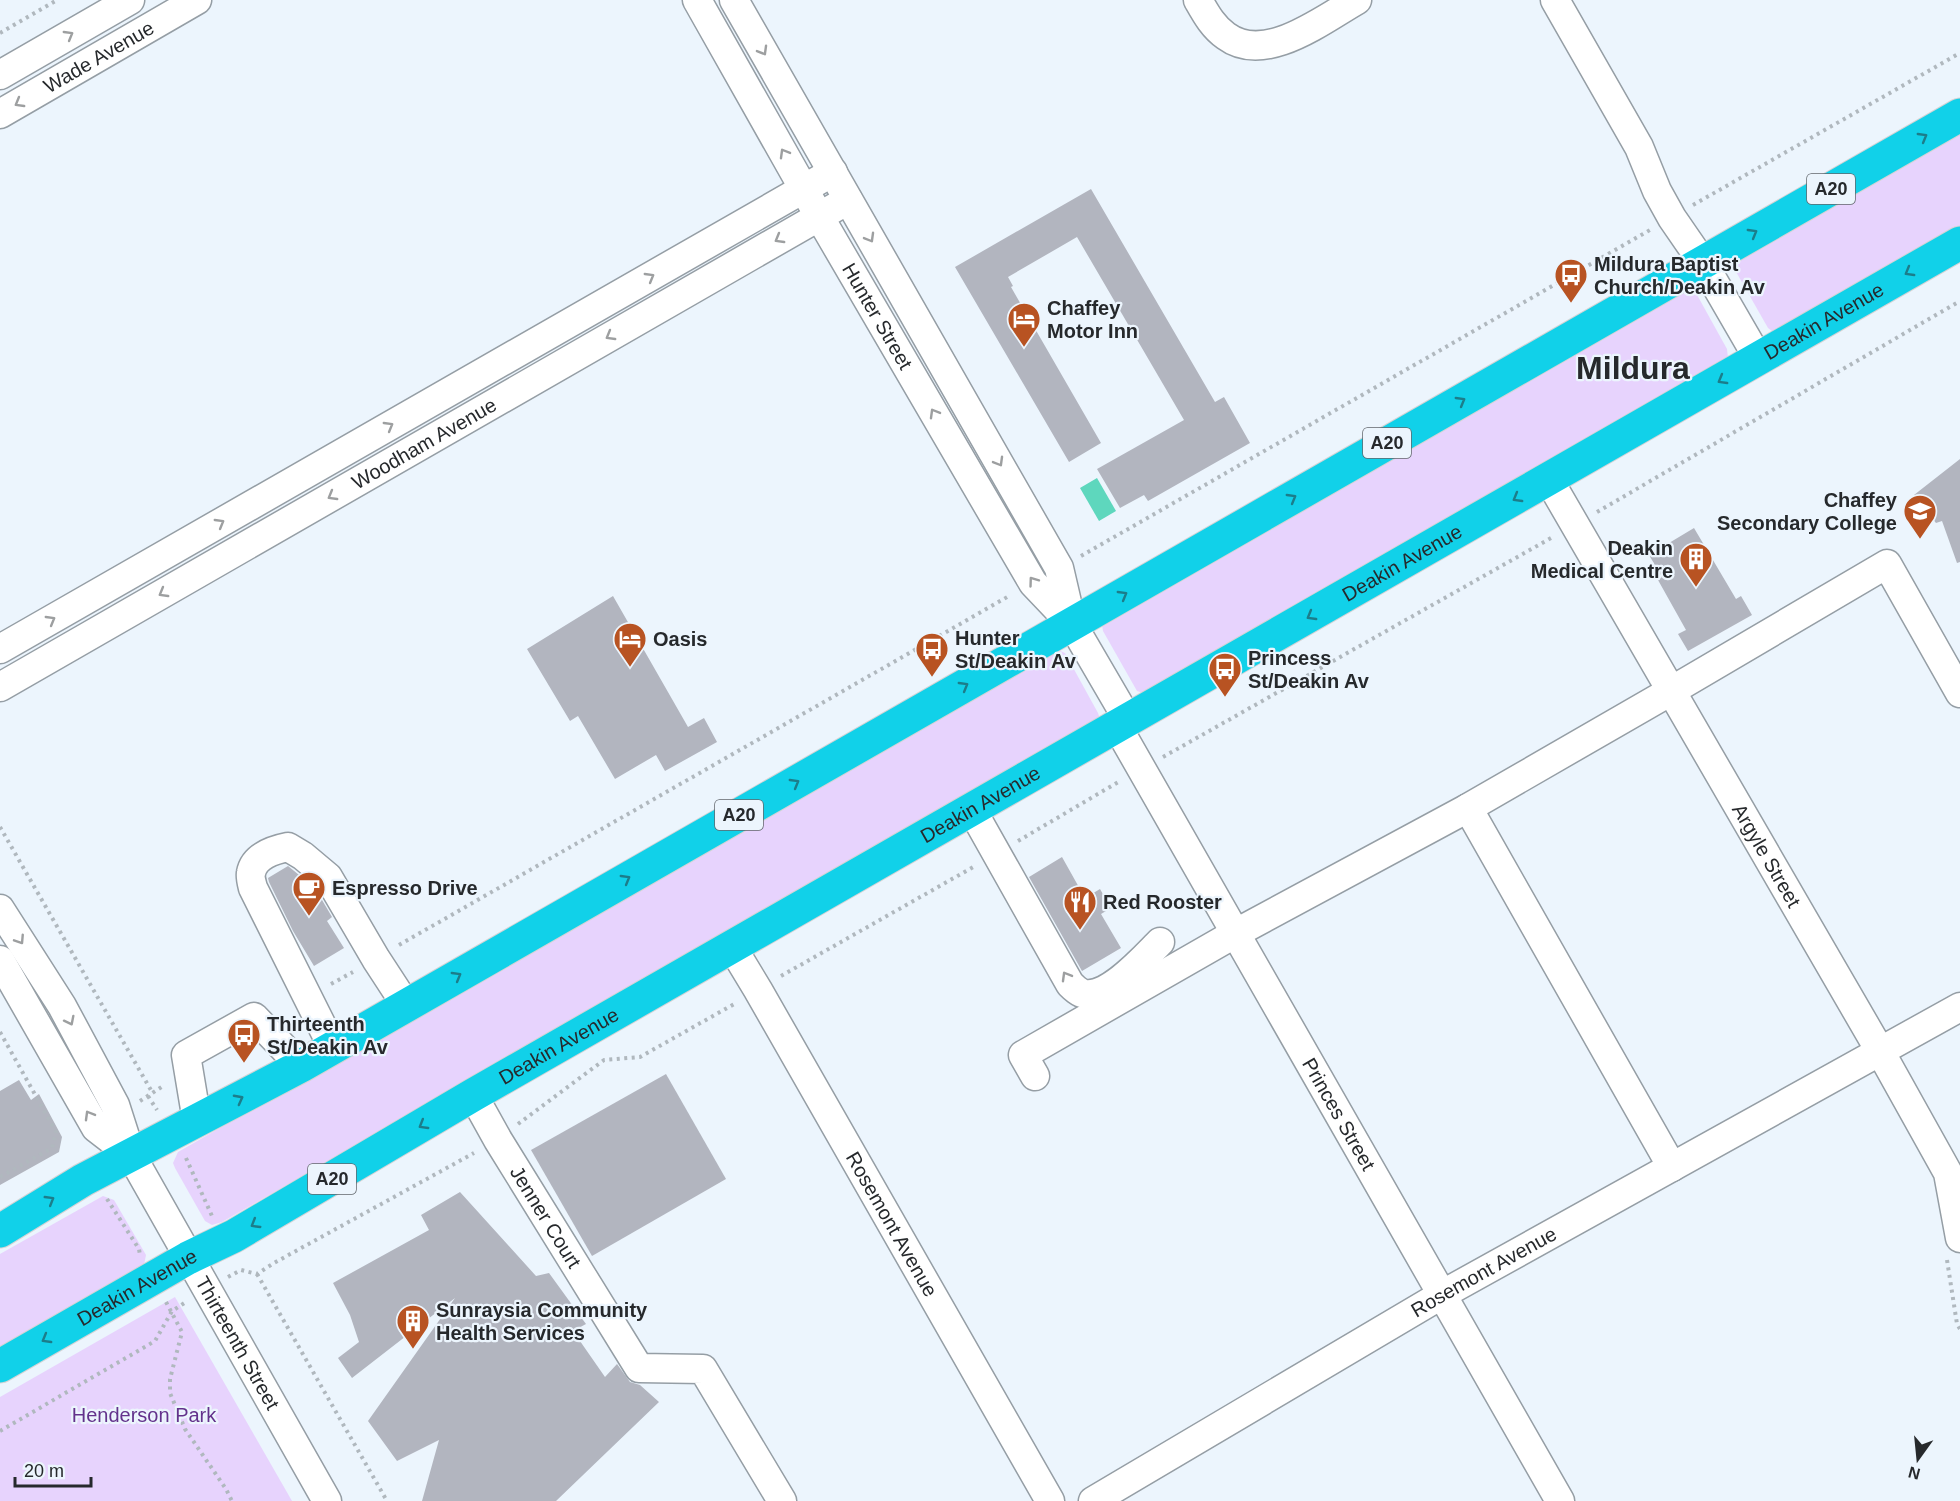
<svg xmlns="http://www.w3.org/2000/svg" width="1960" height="1501" viewBox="0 0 1960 1501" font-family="Arial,sans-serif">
	<rect width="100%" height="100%" fill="#ecf5fd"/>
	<!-- green -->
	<g fill="#e7d3fd">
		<path d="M1960 131V226L1778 330 1772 331 1768 328 1735 270 1734 263Z"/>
		<path d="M1688 289H1691L1696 293 1727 349 1728 358 1143 693 1137 691 1103 631 1102 625Z"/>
		<path d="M1054 650H1058L1065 653 1098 713 1099 716 1096 721 222 1222 212 1225 205 1221 175 1168 173 1163 178 1152Z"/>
		<path d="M103 1196 114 1200 146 1255 144 1265 0 1350V1254Z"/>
		<path d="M175 1297 292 1501H0V1397Z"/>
	</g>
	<!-- water -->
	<path fill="#5ed7bd" d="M1097 478 1116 511 1099 521 1080 488Z"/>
	<!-- building -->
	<g fill="#b2b5bf">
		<path d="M1091 189 1215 402 1224 397 1250 443 1148 501 1144 495 1120 508 1097 469 1184 420 1077 237 1008 277 1013 286 1011 287 1101 443 1069 462 955 267Z"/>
		<path d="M1960 459V562L1957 563 1942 521 1936 523 1914 495Z"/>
		<path d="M1694 528 1736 599 1741 596 1752 615 1688 651 1678 634 1686 630 1658 580 1662 577 1649 555Z"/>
		<path d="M613 596 688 727 704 718 717 742 665 771 656 755 615 779 578 716 570 721 527 649Z"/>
		<path d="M1062 857 1085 898 1100 889 1111 908 1101 914 1121 948 1082 971 1029 877Z"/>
		<path d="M288 866 315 888 332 917 327 921 344 948 314 966 293 931 269 882 268 878Z"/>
		<path d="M666 1074 726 1179 592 1256 531 1150Z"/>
		<path d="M19 1080 31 1100 39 1094 62 1137 59 1152 0 1185V1091Z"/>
		<path d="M460 1192 536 1276 549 1273 586 1324 573 1331 605 1377 617 1364 630 1382 640 1385 659 1402 556 1501H422L439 1440 397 1461 368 1421 455 1298 352 1378 338 1358 359 1342 350 1315 333 1283 429 1230 421 1215Z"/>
	</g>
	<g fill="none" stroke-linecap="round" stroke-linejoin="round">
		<!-- minor casing -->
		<g stroke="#959ea5" stroke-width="31">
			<g id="minor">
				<path id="s1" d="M697 0 819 216 1033 583 1072 624 1128 720"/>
				<path d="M734 0 1059 568 1072 624"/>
				<path d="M1198 0C1206 14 1213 27 1226 36 1265 65 1322 20 1357 0"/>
				<path d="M1555 0 1639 147 1657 191 1672 218 1703 263 1758 358"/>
				<path d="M0 75 130 0"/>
				<path id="s2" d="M0 114 197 0"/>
				<path id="s3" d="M1549 480 1880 1051 1948 1173 1960 1238"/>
				<path d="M0 649 833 172"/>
				<path id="s4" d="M0 687 848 200"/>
				<path id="s5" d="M1117 726 1560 1501"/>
				<path d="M1468 808 1672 1167"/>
				<path d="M972 810 1070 984C1074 988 1079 993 1085 994 1110 997 1144 958 1160 942"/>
				<path id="s6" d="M0 909 62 1006 115 1105 131 1155 327 1501"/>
				<path id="s7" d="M732 947 758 990 1050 1501"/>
				<path d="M0 960 96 1128 131 1155"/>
				<path d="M333 1048 253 888C252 884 250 877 251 873 254 856 273 850 288 847L303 856 328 877 376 959 406 1005"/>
				<path d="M1035 1076 1023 1055 1236 933 1468 808 1671 691 1887 564 1960 693"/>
				<path id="s8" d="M473 1095 498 1140 639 1368 703 1369 782 1501"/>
				<path d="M197 1121 186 1055 254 1017 301 1066"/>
				<path id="s9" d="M1093 1501 1443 1294 1960 1007"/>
			</g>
		</g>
		<!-- highway casing -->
		<g stroke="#d4d4d5" stroke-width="35">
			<g id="highway">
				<path d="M0 1231 83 1180 301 1066 1960 115"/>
				<path id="s10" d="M0 1366 188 1258 234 1236 473 1095 1960 243"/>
			</g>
		</g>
		<!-- path -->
		<g stroke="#b0b8be" stroke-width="4" stroke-dasharray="3 4.5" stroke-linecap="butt">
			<path d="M0 33 57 0"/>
			<path d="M1693 205 1960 53"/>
			<path d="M1597 512 1960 301"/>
			<path d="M1081 556 1650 230"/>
			<path d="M1163 757 1551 538"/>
			<path d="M0 827 152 1092"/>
			<path d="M1018 841 1120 781"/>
			<path d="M399 945 1009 596"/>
			<path d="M781 976 975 866"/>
			<path d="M331 984 353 972"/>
			<path d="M0 1032 56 1132 52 1148 0 1177"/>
			<path d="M148 1096 157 1110"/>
			<path d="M140 1101 163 1086"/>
			<path d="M518 1124 604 1060 640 1057 736 1003"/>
			<path d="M186 1158 212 1216"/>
			<path d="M107 1199 139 1249 140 1255"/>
			<path d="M1947 1260 1957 1324 1960 1329"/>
			<path d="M257 1274 387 1501"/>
			<path d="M228 1277 241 1270 257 1274 274 1263 474 1153"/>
			<path d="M166 1302 182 1332 170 1379V1393L185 1429 226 1489 232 1501"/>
			<path d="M0 1431 155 1341 172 1311 186 1302"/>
		</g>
		<!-- minor -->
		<use href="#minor" stroke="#fff" stroke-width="28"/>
		<!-- highway -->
		<use href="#highway" stroke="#11d1e9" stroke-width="33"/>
	</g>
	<!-- one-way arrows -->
	<defs><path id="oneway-chevron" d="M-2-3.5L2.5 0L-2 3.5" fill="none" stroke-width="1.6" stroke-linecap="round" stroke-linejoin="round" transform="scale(1.5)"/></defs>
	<g stroke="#9d9fa0">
		<use href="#oneway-chevron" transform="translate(69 35) rotate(-30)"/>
		<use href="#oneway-chevron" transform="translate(763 51) rotate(60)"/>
		<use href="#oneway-chevron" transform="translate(19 103) rotate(150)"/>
		<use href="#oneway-chevron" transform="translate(784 153) rotate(-120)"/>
		<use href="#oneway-chevron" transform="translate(870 238) rotate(60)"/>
		<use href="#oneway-chevron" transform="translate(779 239) rotate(150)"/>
		<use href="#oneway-chevron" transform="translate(650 277) rotate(-30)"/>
		<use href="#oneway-chevron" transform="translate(610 336) rotate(150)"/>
		<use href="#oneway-chevron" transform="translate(934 413) rotate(-120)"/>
		<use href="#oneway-chevron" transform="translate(389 426) rotate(-30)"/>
		<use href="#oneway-chevron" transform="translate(999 462) rotate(60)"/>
		<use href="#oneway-chevron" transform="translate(332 496) rotate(150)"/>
		<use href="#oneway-chevron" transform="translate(220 523) rotate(-30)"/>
		<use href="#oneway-chevron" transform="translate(1033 581) rotate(-126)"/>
		<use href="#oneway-chevron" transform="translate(163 593) rotate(150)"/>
		<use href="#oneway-chevron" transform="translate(51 620) rotate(-30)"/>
		<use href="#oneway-chevron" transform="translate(20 940) rotate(57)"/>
		<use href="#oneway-chevron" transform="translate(1066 976) rotate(-120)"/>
		<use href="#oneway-chevron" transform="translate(70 1021) rotate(63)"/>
		<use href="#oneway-chevron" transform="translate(89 1115) rotate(-120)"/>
	</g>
	<g stroke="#1c7d8a">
		<use href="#oneway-chevron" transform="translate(1923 137) rotate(-30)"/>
		<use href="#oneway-chevron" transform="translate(1753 233) rotate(-30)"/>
		<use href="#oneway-chevron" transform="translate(1909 272) rotate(150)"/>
		<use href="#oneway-chevron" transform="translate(1722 380) rotate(150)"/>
		<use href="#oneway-chevron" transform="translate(1461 401) rotate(-30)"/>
		<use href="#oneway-chevron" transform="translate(1292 498) rotate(-30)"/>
		<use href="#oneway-chevron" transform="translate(1517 498) rotate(150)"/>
		<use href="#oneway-chevron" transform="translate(1123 595) rotate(-30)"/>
		<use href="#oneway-chevron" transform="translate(1311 616) rotate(150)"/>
		<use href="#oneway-chevron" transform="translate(964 686) rotate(-30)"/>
		<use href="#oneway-chevron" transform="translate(795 783) rotate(-30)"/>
		<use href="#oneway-chevron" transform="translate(626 879) rotate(-30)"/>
		<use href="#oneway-chevron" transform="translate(457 976) rotate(-30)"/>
		<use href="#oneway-chevron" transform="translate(239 1099) rotate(-28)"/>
		<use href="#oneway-chevron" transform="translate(423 1125) rotate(149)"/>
		<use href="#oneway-chevron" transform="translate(50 1200) rotate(-31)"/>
		<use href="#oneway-chevron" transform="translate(255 1224) rotate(149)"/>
		<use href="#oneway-chevron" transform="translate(46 1339) rotate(150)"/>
	</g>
	<!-- icons -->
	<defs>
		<g id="bus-pin" transform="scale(1.725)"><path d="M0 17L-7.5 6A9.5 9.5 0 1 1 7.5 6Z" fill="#b85322" stroke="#ecf5fd"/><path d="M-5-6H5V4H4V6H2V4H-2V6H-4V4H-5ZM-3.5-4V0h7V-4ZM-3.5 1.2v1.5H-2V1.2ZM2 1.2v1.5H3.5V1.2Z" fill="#fff"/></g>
		<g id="hotel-pin" transform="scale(1.725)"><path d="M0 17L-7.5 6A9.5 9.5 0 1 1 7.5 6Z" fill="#b85322" stroke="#ecf5fd"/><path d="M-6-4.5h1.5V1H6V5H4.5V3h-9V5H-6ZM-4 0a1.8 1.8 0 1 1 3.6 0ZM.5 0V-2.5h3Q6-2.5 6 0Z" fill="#fff"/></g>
		<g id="school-pin" transform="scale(1.725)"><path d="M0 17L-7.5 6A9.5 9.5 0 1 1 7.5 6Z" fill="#b85322" stroke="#ecf5fd"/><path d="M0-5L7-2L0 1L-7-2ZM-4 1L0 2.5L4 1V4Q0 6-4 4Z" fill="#fff"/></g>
		<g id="building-pin" transform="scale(1.725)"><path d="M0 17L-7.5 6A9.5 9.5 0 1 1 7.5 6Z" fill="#b85322" stroke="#ecf5fd"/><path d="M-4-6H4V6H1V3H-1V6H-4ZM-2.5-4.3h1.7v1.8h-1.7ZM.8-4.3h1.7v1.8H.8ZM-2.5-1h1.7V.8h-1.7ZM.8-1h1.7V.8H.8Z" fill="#fff"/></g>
		<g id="cafe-pin" transform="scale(1.725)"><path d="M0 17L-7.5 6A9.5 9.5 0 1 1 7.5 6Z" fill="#b85322" stroke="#ecf5fd"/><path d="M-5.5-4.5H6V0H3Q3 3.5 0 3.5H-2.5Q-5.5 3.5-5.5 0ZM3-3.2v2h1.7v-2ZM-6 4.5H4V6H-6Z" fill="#fff"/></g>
		<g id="restaurant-pin" transform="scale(1.725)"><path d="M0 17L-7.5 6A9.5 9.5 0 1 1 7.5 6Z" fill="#b85322" stroke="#ecf5fd"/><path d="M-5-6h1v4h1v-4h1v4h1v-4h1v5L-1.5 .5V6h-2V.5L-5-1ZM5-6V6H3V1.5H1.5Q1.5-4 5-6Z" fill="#fff"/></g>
	</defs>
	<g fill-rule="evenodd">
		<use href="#bus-pin" x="1571" y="275"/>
		<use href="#hotel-pin" x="1024" y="319"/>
		<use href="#school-pin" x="1920" y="511"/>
		<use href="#building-pin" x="1696" y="559"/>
		<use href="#hotel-pin" x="630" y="639"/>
		<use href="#bus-pin" x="932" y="649"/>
		<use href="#bus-pin" x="1225" y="669"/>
		<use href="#cafe-pin" x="309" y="888"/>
		<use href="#restaurant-pin" x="1080" y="902"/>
		<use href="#bus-pin" x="244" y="1035"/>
		<use href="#building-pin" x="413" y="1321"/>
	</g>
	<g text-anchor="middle" stroke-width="4.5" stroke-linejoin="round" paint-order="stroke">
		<!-- shield labels -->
		<g fill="#ecf5fd" stroke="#61666b" stroke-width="1.5">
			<rect x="1807" y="174" width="48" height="30" rx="4.5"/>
			<rect x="1363" y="428" width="48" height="30" rx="4.5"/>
			<rect x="715" y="800" width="48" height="30" rx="4.5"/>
			<rect x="308" y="1164" width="48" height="30" rx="4.5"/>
		</g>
		<g font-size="18" font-weight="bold" fill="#26292c">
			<text x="1831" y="195">A20</text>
			<text x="1387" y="449">A20</text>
			<text x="739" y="821">A20</text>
			<text x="332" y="1185">A20</text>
		</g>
		<!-- street labels -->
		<g font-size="20" fill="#26292c" stroke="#ecf5fd">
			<text dy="7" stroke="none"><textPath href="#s2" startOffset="114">Wade Avenue</textPath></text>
			<text dy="7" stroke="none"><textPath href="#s1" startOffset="364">Hunter Street</textPath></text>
			<text dy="7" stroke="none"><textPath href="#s10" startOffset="2102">Deakin Avenue</textPath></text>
			<text dy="7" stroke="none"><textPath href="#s4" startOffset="489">Woodham Avenue</textPath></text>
			<text dy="7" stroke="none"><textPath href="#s10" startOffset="1616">Deakin Avenue</textPath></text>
			<text dy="7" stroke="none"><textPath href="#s10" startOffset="1130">Deakin Avenue</textPath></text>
			<text dy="7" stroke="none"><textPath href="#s3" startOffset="434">Argyle Street</textPath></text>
			<text dy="7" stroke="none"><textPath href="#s10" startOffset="644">Deakin Avenue</textPath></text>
			<text dy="7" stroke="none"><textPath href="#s5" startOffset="447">Princes Street</textPath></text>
			<text dy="7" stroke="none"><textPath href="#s8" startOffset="142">Jenner Court</textPath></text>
			<text dy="7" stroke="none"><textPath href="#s7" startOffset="320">Rosemont Avenue</textPath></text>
			<text dy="7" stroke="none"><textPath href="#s9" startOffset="453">Rosemont Avenue</textPath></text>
			<text dy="7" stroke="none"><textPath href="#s10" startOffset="158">Deakin Avenue</textPath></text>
			<text dy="7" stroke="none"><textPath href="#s6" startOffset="496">Thirteenth Street</textPath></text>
		</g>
		<!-- poi labels -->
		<g font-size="20" font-weight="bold" fill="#26292c" stroke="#ecf5fd" text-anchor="start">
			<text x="1594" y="271">Mildura Baptist<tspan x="1594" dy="23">Church/Deakin Av</tspan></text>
			<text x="1047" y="315">Chaffey<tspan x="1047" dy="23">Motor Inn</tspan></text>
			<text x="1897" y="507" text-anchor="end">Chaffey<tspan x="1897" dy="23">Secondary College</tspan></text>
			<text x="1673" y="555" text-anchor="end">Deakin<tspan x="1673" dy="23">Medical Centre</tspan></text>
			<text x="955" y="645">Hunter<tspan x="955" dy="23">St/Deakin Av</tspan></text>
			<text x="653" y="646">Oasis</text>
			<text x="1248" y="665">Princess<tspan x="1248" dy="23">St/Deakin Av</tspan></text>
			<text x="332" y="895">Espresso Drive</text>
			<text x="1103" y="909">Red Rooster</text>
			<text x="267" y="1031">Thirteenth<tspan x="267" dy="23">St/Deakin Av</tspan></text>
			<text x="436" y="1317">Sunraysia Community<tspan x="436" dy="23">Health Services</tspan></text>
		</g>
		<!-- park labels -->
		<g font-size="20" fill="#63328c" stroke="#ecf5fd">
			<text x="144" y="1422">Henderson Park</text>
		</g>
		<!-- town labels -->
		<g font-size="32" font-weight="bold" fill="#26292c" stroke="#ecf5fd">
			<text x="1633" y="379">Mildura</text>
		</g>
	</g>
	<!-- north arrow -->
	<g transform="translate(1918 1459) rotate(195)" stroke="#ecf5fd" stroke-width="4.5" paint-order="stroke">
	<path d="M0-4.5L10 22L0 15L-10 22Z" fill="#26292c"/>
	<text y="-9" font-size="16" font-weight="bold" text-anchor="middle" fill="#26292c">N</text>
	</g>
	<!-- scale -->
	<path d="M15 1477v9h76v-9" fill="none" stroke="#26292c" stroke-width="3"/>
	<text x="24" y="1477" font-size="18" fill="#26292c" stroke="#ecf5fd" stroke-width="4.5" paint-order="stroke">20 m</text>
</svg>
